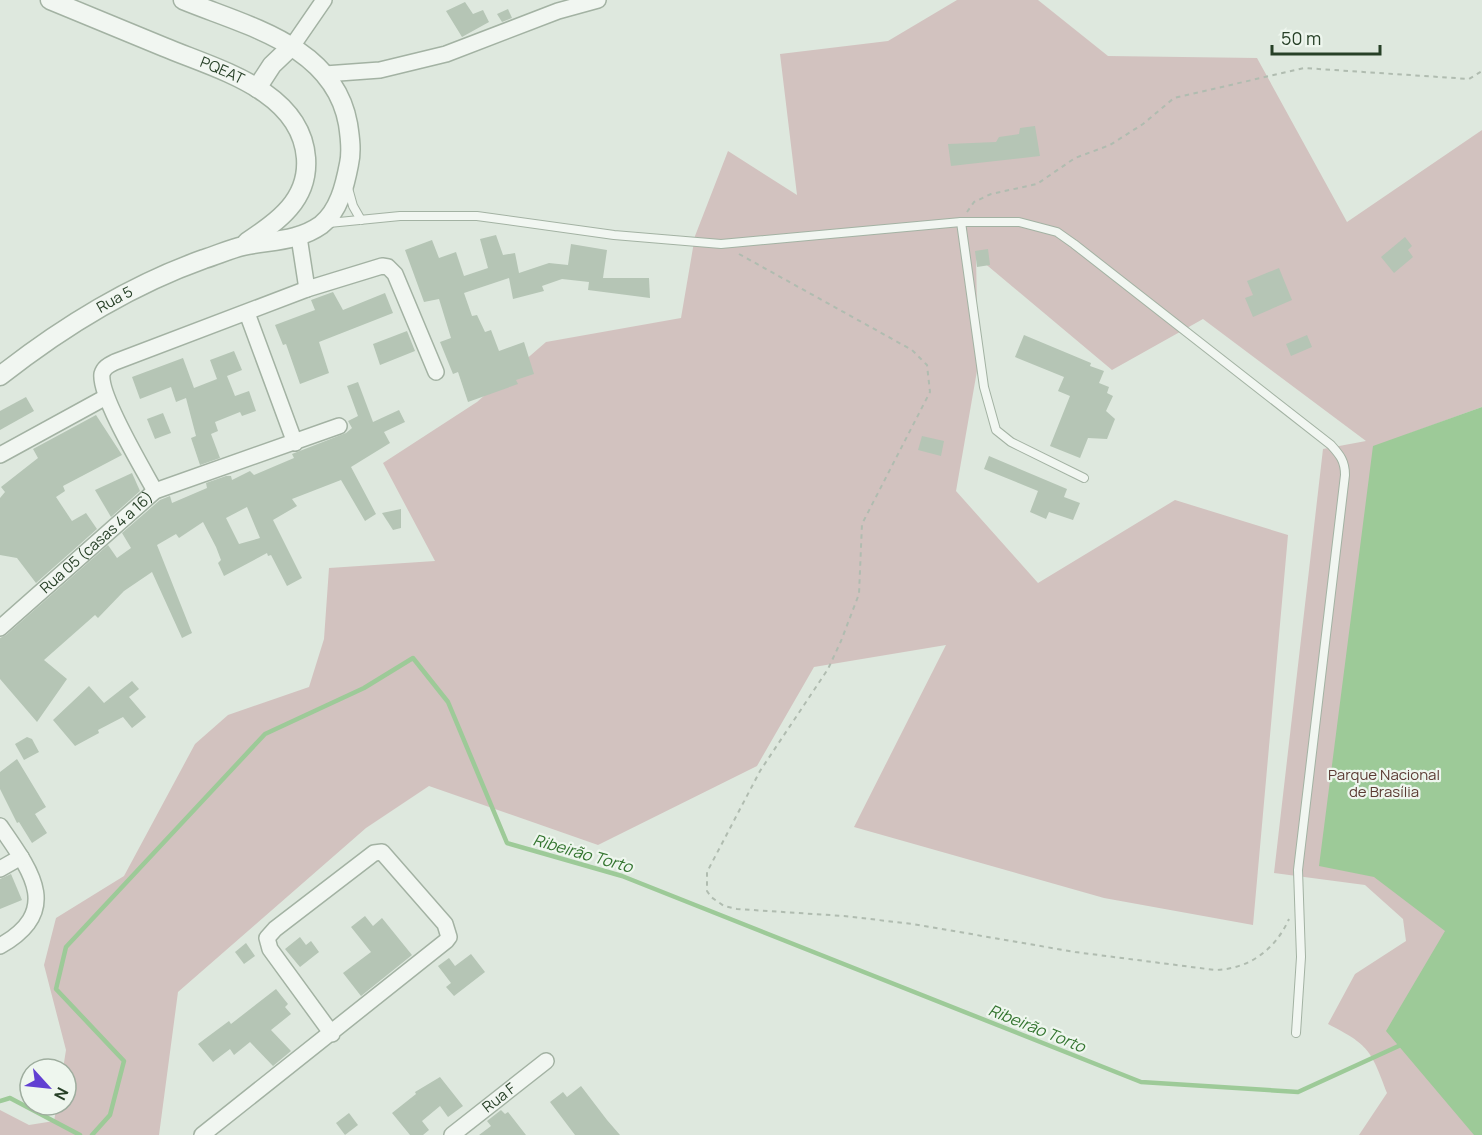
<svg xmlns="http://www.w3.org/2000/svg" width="1482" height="1135" viewBox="0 0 1482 1135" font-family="Manrope,sans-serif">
	<rect width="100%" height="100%" fill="#dee8de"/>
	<!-- green -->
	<path fill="#d2c2bf" d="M957 0H1038L1108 56 1257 58 1347 222 1482 130V407L1408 434 1482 1135H1359L1387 1093C1371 1050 1369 1045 1328 1024L1355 974 1406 941 1403 919 1365 885 1274 873 1323 449 1366 441 1203 319 1112 370 976 256 978 365 956 491 1038 583 1175 500 1288 535 1253 925 1104 898 854 827 946 645 814 667 757 766 598 845 429 786 366 828 178 992 159 1135H0V1110L29 1125 54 1121 57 1105H66V1069H63L66 1050 44 965 56 918 124 876 195 744 228 715 309 687 324 639 329 568 435 561 383 463 477 402 546 342 681 318 695 236 728 151 797 195 780 54 888 41Z"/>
	<!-- water -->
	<path fill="#9dca98" d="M1482 407V1135H1474L1386 1031 1445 931 1374 877 1319 866 1373 446Z"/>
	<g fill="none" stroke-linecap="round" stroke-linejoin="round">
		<!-- stream -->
		<g stroke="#9dca98" stroke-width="4.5">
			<path d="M0 1101 10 1098 80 1135"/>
			<path d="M92 1135 110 1115 124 1061 56 989 66 947 265 734 364 688 413 658 448 702 507 843 622 876 1141 1082 1298 1092 1403 1044"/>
		</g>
	</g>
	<!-- building -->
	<g fill="#b5c5b5" fill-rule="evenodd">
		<path d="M465 2 473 14 483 10 489 22 462 37 446 11Z"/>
		<path d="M508 9 512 18 502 22 497 14Z"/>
		<path d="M1035 126 1040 156 951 166 948 144 996 142 999 137 1019 134 1020 128Z"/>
		<path d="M496 235 503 255 515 253 519 273 549 263 568 265 571 244 607 250 603 278H649L650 298 588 290 589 282 562 279 542 286 544 291 513 299 509 278 464 293 472 316 477 315 485 332 491 330 499 351 524 342 534 374 516 380 518 384 468 402 458 372 453 374 440 342 451 338 439 299 424 302 405 250 432 240 439 258 456 252 464 276 488 268 480 239Z"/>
		<path d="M1405 237 1412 246 1408 250 1413 257 1394 273 1381 257Z"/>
		<path d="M988 249 990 265 977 267 975 251Z"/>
		<path d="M1279 268 1292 300 1253 317 1245 298 1253 295 1247 281Z"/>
		<path d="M333 292 343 310 385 293 393 313 319 342 329 373 300 384 286 344 283 345 275 325 315 310 311 300Z"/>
		<path d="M407 331 415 351 380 365 373 344Z"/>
		<path d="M1024 335 1091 363 1090 366 1104 371 1099 383 1109 387 1107 393 1113 396 1106 411 1115 419 1107 439 1088 438 1080 458 1050 446 1070 396 1058 391 1064 377 1015 357Z"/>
		<path d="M1307 335 1312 347 1291 356 1286 344Z"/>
		<path d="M234 351 242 370 227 376 235 396 249 391 256 411 242 416 240 412 215 422 218 431 211 434 220 458 200 465 191 438 196 436 186 398 176 402 171 387 140 399 132 377 183 358 194 388 217 379 210 360Z"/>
		<path d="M358 382 373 422 399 410 405 422 384 432 390 443 351 467 376 514 365 521 341 480 292 499 297 506 273 520 302 578 287 586 271 555 268 556 267 553 224 576 218 563 221 560 216 547 203 522 179 538 176 534 157 545 192 633 182 638 152 572 124 591 98 618 95 615 44 660 67 679 37 722 0 679V638L6 635 108 545 117 558 131 548 122 533 160 500 170 496 172 503 207 488 206 483 226 476H231L232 480 250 471 254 475 294 458 292 454 346 433 352 428 348 421 358 416 347 386ZM247 507 260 538 239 544 226 518Z"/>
		<path d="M26 397 34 411 0 430V411Z"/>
		<path d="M163 413 171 433 155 439 147 419Z"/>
		<path d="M96 415 122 455 63 486 65 491 56 497 72 521 86 513 97 529 36 583 17 558 0 555V498L5 492 1 487 38 458 33 449Z"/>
		<path d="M922 436 944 441 941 456 918 450Z"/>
		<path d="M989 456 1067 489 1064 497 1080 503 1073 520 1049 512 1046 519 1030 512 1038 491 984 469Z"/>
		<path d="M132 473 140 491 111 517 95 490Z"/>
		<path d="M401 509V528L393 530 382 513Z"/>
		<path d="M132 681 139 689 129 697 146 717 132 728 123 717 98 730 99 733 75 746 53 720 89 686 104 703Z"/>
		<path d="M27 737 32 739 39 752 24 760 15 744Z"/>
		<path d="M17 759 46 807 35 814 47 833 32 843 19 822 17 823 0 789V772Z"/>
		<path d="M11 874 22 900 0 909V879Z"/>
		<path d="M365 916 373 926 382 918 412 955 361 996 343 973 371 952 351 927Z"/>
		<path d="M300 937 306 945 311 941 319 952 300 967 285 949Z"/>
		<path d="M246 943 255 956 244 964 235 952Z"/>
		<path d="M471 954 485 972 454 996 446 987 451 983 438 966 449 958 455 966Z"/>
		<path d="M276 989 288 1004 285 1007 291 1014 271 1030 291 1051 273 1066 250 1042 234 1055 230 1049 213 1062 198 1044 229 1021 231 1024Z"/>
		<path d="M440 1077 463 1106 448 1117 440 1106 422 1121 429 1130 423 1135H410L392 1113 416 1094 415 1092Z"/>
		<path d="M581 1086 607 1120 620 1135H575L550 1102 563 1092 567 1097Z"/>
		<path d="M501 1110 505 1114 508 1112 526 1135H479L491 1126 487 1121Z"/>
		<path d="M349 1113 358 1125 345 1135 336 1123Z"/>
	</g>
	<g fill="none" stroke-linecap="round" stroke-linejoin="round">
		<!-- service casing -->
		<g stroke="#a3b2a3" stroke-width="10">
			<g id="service">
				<path d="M348 188 353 206 361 220"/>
				<path d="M961 222 984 387 996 430 1011 442 1084 478"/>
				<path d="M329 223 400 216H477L614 235 721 244 961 222H1019L1057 232 1074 244 1331 445C1340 455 1345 461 1345 475L1298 870 1301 957 1296 1033"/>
			</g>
		</g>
		<!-- minor casing -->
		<g stroke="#a3b2a3" stroke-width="18">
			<g id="minor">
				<path d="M293 45 324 0"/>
				<path d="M325 74 380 70 446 54 558 11 598 0"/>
				<path d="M299 237 307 289"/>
				<path d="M247 313 295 443"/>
				<path d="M0 455 106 397"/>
				<path d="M155 491C143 469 99 396 102 374 104 367 109 365 115 362L307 289 382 266 388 267 395 274 436 372"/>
				<path id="s1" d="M0 628 155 491 339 426"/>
				<path d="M0 826C32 872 62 911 0 946"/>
				<path d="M0 869 21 857"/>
				<path d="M202 1135 446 941 449 937 445 924 382 852 374 853 275 929 267 938 270 949 332 1034"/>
				<path id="s2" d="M452 1135 546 1061"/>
			</g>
		</g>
		<!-- tertiary casing -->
		<g stroke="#a3b2a3" stroke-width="21">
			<g id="tertiary">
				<path id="s3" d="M50 0C88 16 126 31 164 47 216 69 301 90 306 158 309 200 278 221 247 242"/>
				<path d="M257 88 272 65 293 45"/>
				<path id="s4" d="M0 376C61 328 131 285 204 259 217 255 230 249 243 246 270 240 297 242 321 225 339 211 345 185 349 164 352 151 350 137 348 124 334 45 246 26 183 0"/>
			</g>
		</g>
		<!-- path -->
		<g stroke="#b0bcb0" stroke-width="2" stroke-dasharray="4.5 4.5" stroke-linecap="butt">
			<path d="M967 212 974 202 991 194 1037 184 1075 158 1110 145 1143 124 1174 98 1304 68 1469 79 1482 71"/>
			<path d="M739 254 912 350 927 365 930 392 862 524 859 594 841 641 828 669 760 771 707 872V891L711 897 724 906 737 909 844 916 913 924 1075 952 1215 970C1249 969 1275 950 1289 919"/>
		</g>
		<!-- service -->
		<use href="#service" stroke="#f1f6f1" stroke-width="8"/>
		<!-- minor -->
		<use href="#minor" stroke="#f1f6f1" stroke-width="15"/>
		<!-- tertiary -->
		<use href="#tertiary" stroke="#f1f6f1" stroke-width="18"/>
	</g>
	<g text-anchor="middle" stroke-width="4.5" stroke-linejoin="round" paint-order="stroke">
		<!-- street labels -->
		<g font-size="15" fill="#274027" stroke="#eef6ee">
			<text dy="5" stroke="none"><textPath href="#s3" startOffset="186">PQEAT</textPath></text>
			<text dy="5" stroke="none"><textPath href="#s4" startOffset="138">Rua 5</textPath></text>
			<text dy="5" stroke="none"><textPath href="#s1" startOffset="129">Rua 05 (casas 4 a 16)</textPath></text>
			<text dy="5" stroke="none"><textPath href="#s2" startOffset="60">Rua F</textPath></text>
		</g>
		<!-- park labels -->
		<g font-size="15" fill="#5c3c34" stroke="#eef6ee">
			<text x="1384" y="780">Parque Nacional<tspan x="1384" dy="17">de Brasília</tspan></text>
		</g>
		<!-- water labels -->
		<g font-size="16" font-style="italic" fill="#347530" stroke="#eef6ee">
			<text transform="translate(583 853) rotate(16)" y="6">Ribeirão Torto</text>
			<text transform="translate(1037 1028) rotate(22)" y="6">Ribeirão Torto</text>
		</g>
	</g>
	<!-- north arrow -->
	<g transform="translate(48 1087) rotate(117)"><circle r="28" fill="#eef6ee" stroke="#9ead9e" stroke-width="1.5"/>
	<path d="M0-4.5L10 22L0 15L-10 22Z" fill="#613fd2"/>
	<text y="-9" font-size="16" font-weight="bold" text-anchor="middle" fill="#274027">N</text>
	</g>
	<!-- scale -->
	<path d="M1272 45v9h108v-9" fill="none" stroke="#274027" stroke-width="3"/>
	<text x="1281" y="45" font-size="18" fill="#274027" stroke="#eef6ee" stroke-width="4.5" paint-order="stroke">50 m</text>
</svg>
